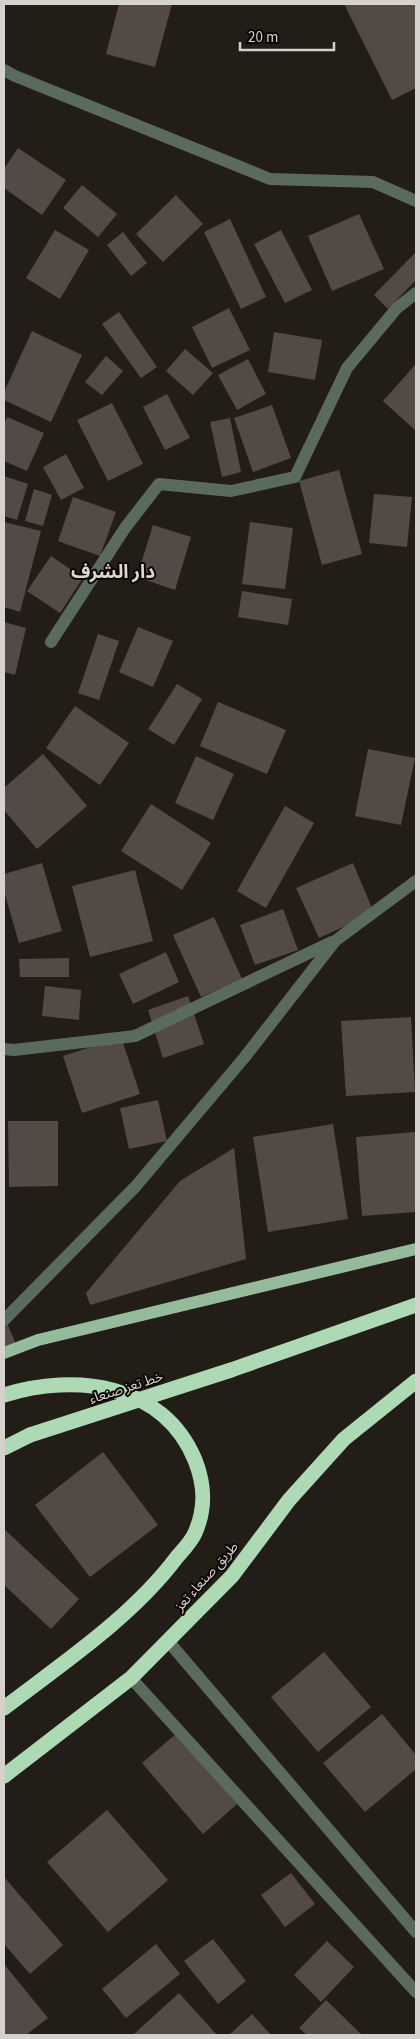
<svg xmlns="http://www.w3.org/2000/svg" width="420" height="2039" viewBox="0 0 420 2039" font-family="'Source Sans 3','Noto Sans Arabic',sans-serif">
	<rect width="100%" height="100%" fill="#231d17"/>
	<!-- building -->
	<g fill="#534a46">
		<path d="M119 4H172L155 67 106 54Z"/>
		<path d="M344 4H416V88L392 100Z"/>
		<path d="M18 148 66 180 42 215 4 188V169Z"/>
		<path d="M82 185 117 214 98 237 63 208Z"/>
		<path d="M176 195 203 224 163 262 136 234Z"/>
		<path d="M359 214 384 269 332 291 308 236Z"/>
		<path d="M230 219 266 297 241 309 204 232Z"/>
		<path d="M55 230 89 250 60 299 26 278Z"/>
		<path d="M281 230 312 290 285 303 254 244Z"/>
		<path d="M123 232 147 263 131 276 107 245Z"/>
		<path d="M415 253 416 280 388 309 374 295Z"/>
		<path d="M229 308 250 350 212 368 192 327Z"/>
		<path d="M119 312 157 367 141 378 102 324Z"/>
		<path d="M32 331 82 355 51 422 4 400V392Z"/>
		<path d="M274 332 322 340 315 380 268 372Z"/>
		<path d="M185 349 213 373 193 395 166 371Z"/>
		<path d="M106 356 123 371 102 395 85 382Z"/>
		<path d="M248 359 266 394 237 410 218 375Z"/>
		<path d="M415 365 416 366V431L383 401Z"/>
		<path d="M167 394 190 438 165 450 143 407Z"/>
		<path d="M112 403 143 464 108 481 77 420Z"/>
		<path d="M272 405 291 458 253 472 234 418Z"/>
		<path d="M7 417 44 433 27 471 4 461V425Z"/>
		<path d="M230 418 241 472 222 477 210 422Z"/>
		<path d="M66 454 84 488 61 500 43 467Z"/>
		<path d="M339 470 362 554 322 565 299 481Z"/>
		<path d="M4 476 28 484 17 520 4 516Z"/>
		<path d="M34 489 52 495 43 526 25 521Z"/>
		<path d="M374 494 412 497 407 547 369 543Z"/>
		<path d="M73 497 116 512 100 556 58 541Z"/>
		<path d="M4 522 41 531 20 612 4 607Z"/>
		<path d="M250 522 293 528 285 589 242 584Z"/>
		<path d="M153 525 191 537 175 590 137 577Z"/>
		<path d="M51 556 83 578 60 613 27 591Z"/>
		<path d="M242 591 292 599 288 625 238 617Z"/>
		<path d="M4 622 26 628 15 675 4 672Z"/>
		<path d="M138 627 173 641 153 687 119 672Z"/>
		<path d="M98 634 119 641 99 700 78 693Z"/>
		<path d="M177 684 202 699 174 745 148 729Z"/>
		<path d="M218 702 286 730 267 774 200 746Z"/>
		<path d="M75 706 129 743 100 785 46 748Z"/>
		<path d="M368 749 415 758 401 825 355 816Z"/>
		<path d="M43 754 87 806 37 849 4 810V788Z"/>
		<path d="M196 756 234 774 213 820 175 803Z"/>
		<path d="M151 804 211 843 182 890 121 851Z"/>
		<path d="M285 806 314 823 266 908 237 891Z"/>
		<path d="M42 863 62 931 19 943 4 891V874Z"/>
		<path d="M353 863 374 913 319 938 296 888Z"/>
		<path d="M135 870 153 941 90 957 72 886Z"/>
		<path d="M283 909 298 950 255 965 240 925Z"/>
		<path d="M214 917 242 979 201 997 173 935Z"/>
		<path d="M166 952 179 982 133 1004 119 974Z"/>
		<path d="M69 958V977H20L19 959Z"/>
		<path d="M45 986 81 990 79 1020 42 1016Z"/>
		<path d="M188 996 204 1044 163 1058 148 1010Z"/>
		<path d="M411 1017 415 1092 346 1096 341 1021Z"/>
		<path d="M121 1037 140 1094 82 1113 63 1056Z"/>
		<path d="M158 1100 167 1141 129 1149 120 1108Z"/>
		<path d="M8 1121H58V1186L9 1187Z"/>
		<path d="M333 1124 348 1219 268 1232 253 1137Z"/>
		<path d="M416 1132V1212L362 1216 356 1137Z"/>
		<path d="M234 1148 246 1259 90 1305 86 1293 180 1181Z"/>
		<path d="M4 1316 16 1344 4 1349Z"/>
		<path d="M103 1452 158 1525 90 1577 35 1505Z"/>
		<path d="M4 1529 79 1599 51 1629 4 1585Z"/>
		<path d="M324 1652 371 1707 318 1752 271 1697Z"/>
		<path d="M382 1714 416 1755V1769L365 1812 323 1763Z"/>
		<path d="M177 1733 237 1804 203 1834 142 1763Z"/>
		<path d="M107 1810 168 1880 108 1932 47 1862Z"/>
		<path d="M291 1873 315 1904 285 1927 261 1895Z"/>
		<path d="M4 1877 63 1945 30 1974 4 1944Z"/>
		<path d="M213 1939 246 1981 218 2004 184 1961Z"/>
		<path d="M327 1941 354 1967 321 2002 294 1975Z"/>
		<path d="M156 1944 180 1974 126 2018 102 1989Z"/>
		<path d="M4 1964 48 2018 26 2035H4Z"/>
		<path d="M179 1993 217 2035H133Z"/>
		<path d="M326 2000 362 2035H307L299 2028Z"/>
		<path d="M252 2014 271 2035H229Z"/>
	</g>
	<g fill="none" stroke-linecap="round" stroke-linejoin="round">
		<!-- minor -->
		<g stroke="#5a6b5d" stroke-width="12">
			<path d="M4 70 15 76 270 179 373 182 416 201"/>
			<path d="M51 642 125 528 159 484 231 491 295 477 347 368 397 308 416 293"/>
			<path d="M4 1049 14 1050 135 1036 332 942"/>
			<path d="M4 1320 136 1186 244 1058 335 941 416 881"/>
			<path d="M168 1641 416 1932"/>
			<path d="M131 1678 416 1992"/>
		</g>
		<!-- major -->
		<path stroke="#96bb9c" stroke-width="12" d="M4 1353 38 1340 416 1249"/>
		<!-- highway -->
		<g stroke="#addab5" stroke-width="15">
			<path d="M231 1370 416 1305"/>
			<path d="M4 1395C75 1373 163 1383 195 1460 205 1485 206 1508 195 1533 191 1542 183 1550 177 1557 132 1617 63 1663 4 1708"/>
			<path d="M4 1448 30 1435"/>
			<path d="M4 1776 131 1678 232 1576 289 1500 344 1439 416 1381"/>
		</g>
		<!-- highway-bridge -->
		<path stroke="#addab5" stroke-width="15" d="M30 1435 231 1370"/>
	</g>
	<g text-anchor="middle" stroke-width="4" stroke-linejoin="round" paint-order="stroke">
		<!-- street labels -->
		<g font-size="14" fill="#d5d1cd" stroke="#0a0705">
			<text transform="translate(126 1387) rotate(-18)" y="5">خط تعز صنعاء</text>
			<text transform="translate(206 1576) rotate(-48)" y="5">طريق صنعاء تعز</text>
		</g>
		<!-- district labels -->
		<g font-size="19" font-weight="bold" fill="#ded5cd" stroke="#0a0705">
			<text x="113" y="578">دار الشرف</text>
		</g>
	</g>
	<!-- border -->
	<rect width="420" height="2039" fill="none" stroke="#d5d1cd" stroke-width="10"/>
	<!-- scale -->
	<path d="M240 42v8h94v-8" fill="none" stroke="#d5d1cd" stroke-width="2.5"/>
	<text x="248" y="42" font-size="15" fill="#d5d1cd" stroke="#0a0705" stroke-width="4" paint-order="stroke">20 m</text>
</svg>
